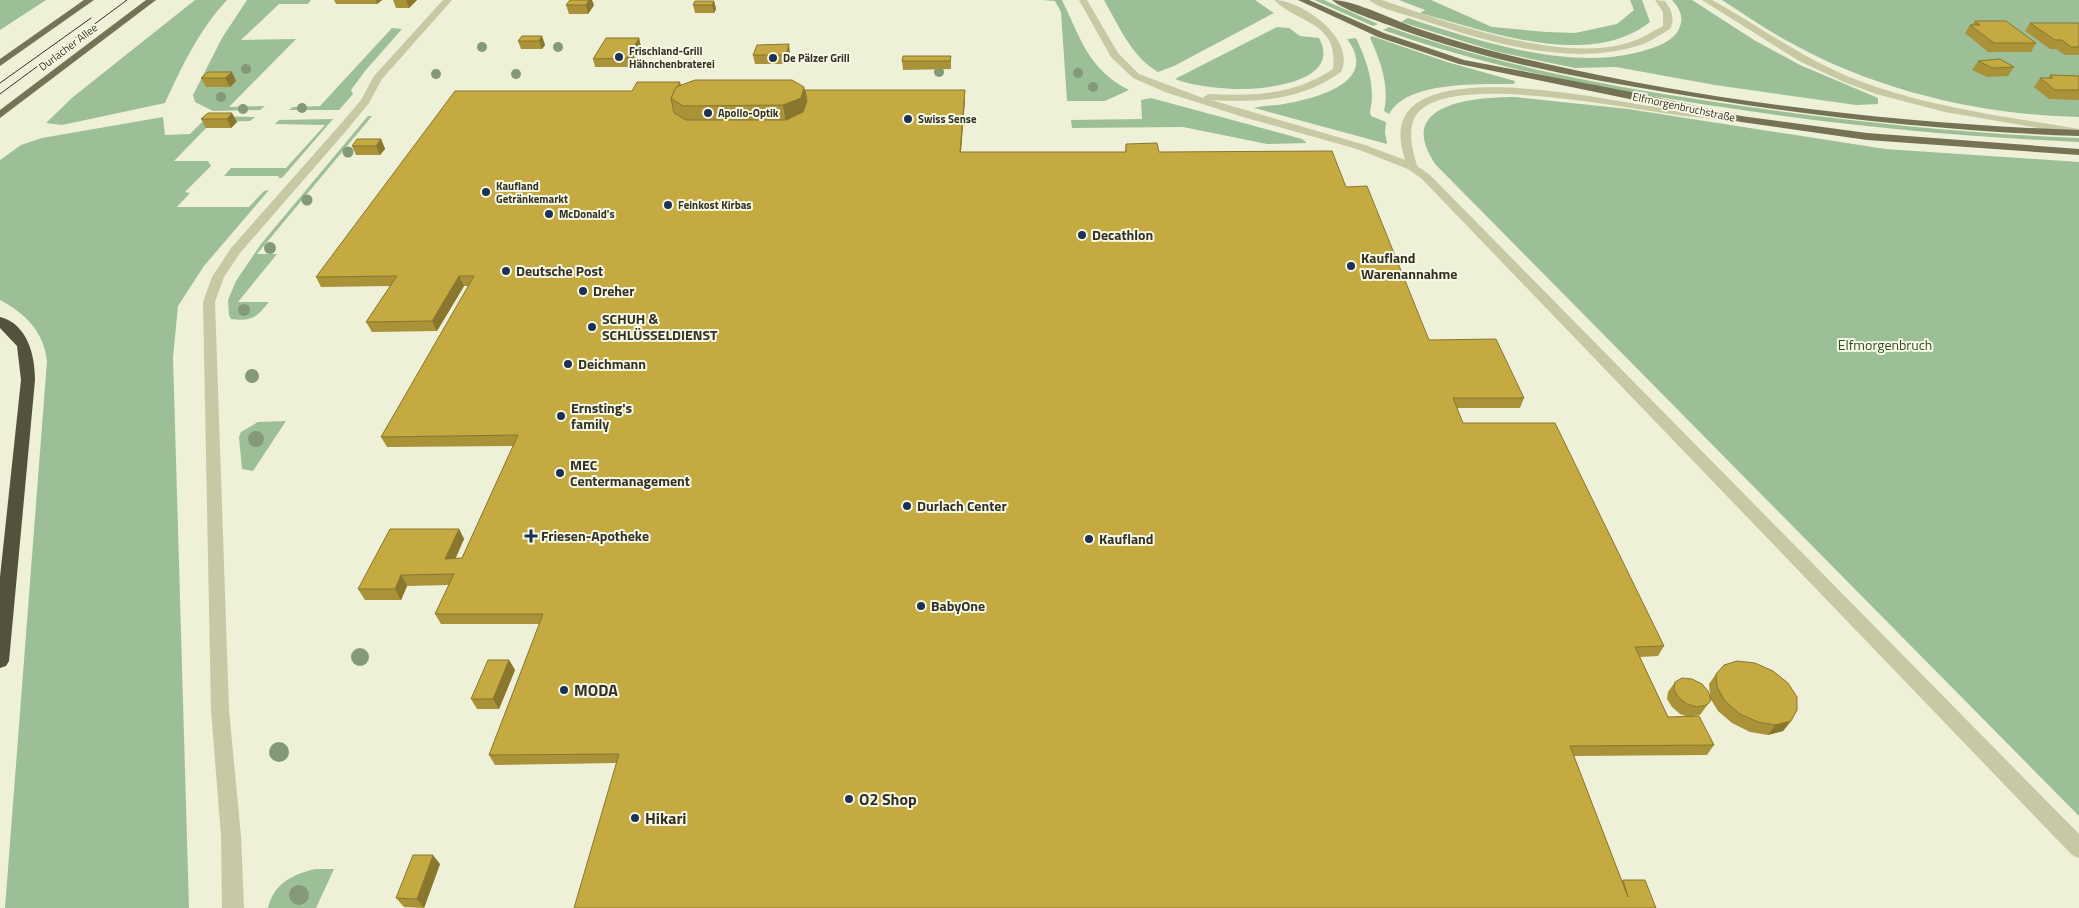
<svg xmlns="http://www.w3.org/2000/svg" width="2079" height="908" viewBox="0 0 2079 908" font-family="'Titillium Web',sans-serif">
	<rect width="100%" height="100%" fill="#eef0d7"/>
	<!-- green -->
	<g fill="#9cbf98">
		<path d="M0 0H46L0 30Z"/>
		<path d="M195 0H227C199 30 182 66 165 103L62 125 46 123 73 97Z"/>
		<path d="M247 0H311L308 4H279L241 40 296 39 229 107 265 106 260 110 213 111 195 102 193 95 222 38Z"/>
		<path d="M1042 0H1062C1081 39 1088 69 1129 90L1105 101H1067L1061 12 1055 1Z"/>
		<path d="M1104 0H1255L1274 13 1174 66 1158 72C1131 56 1119 26 1104 0Z"/>
		<path d="M1314 0H1324L1378 24 1373 26Z"/>
		<path d="M1399 0H1431L1492 27 1547 32 1575 33 1617 24 1634 10 1630 0H1642L1650 22C1589 70 1487 31 1420 13L1425 10Z"/>
		<path d="M1672 0H1692L1754 40 1800 65 1878 98V104L1856 105 1715 85 1616 67 1575 68 1498 52 1401 22 1408 18C1479 41 1573 73 1646 50 1657 47 1669 42 1676 34 1685 21 1682 11 1672 0Z"/>
		<path d="M1722 0H2079V117C1982 115 1878 91 1793 44 1768 31 1745 15 1722 0Z"/>
		<path d="M1277 27 1289 28 1300 36 1319 38C1343 82 1263 90 1235 89 1215 88 1194 86 1175 79Z"/>
		<path d="M1389 27C1497 65 1602 85 1715 102 1836 120 1957 133 2079 138V142C1944 136 1810 122 1677 100 1576 84 1479 64 1383 30Z"/>
		<path d="M392 28 402 29 365 71 351 90 353 94 339 110H289L293 107 320 106Z"/>
		<path d="M1372 36 1447 62 1515 81 1514 84C1480 84 1406 81 1389 114L1384 111C1390 87 1380 59 1370 38Z"/>
		<path d="M1356 38C1367 61 1376 87 1370 112L1371 116 1386 122 1385 132 1387 144 1254 108C1263 105 1275 106 1284 104 1317 98 1380 82 1347 39Z"/>
		<path d="M1515 97 1628 109 1885 149 2079 162V816L1436 165C1393 104 1473 97 1515 97Z"/>
		<path d="M1151 98 1302 139 1307 143 1267 144 1183 127 1072 128 1071 120 1142 119 1141 100Z"/>
		<path d="M208 116 255 117 250 121 212 122 174 161H208L211 166 185 192 190 193 177 207H249L264 191 269 190 204 266 178 306 173 357 189 908H5L47 361C44 332 25 313 0 300V160L21 145 42 138 163 117 165 135 190 134Z"/>
		<path d="M368 116H372L257 254H277L238 302H269C257 317 251 322 231 319L229 315 228 300 236 281 261 244Z"/>
		<path d="M333 119 282 178H278L279 176H224L231 168H286L325 125 275 124 279 120Z"/>
		<path d="M286 421 253 471 242 469 239 437 241 432 258 422Z"/>
		<path d="M315 869H334L316 908H268C273 884 293 874 315 869Z"/>
	</g>
	<g fill="none" stroke-linecap="round" stroke-linejoin="round">
		<!-- minor -->
		<g fill="#c7c8a4" fill-rule="evenodd">
			<path d="M443 0H452L382 79 369 103 346 131 240 253 224 277 215 302 229 710 241 836 244 908H222L221 836 211 710 203 302 212 277 231 248 338 127 361 100 374 76Z"/>
			<path d="M1079 0H1087L1118 53 1139 74 1203 98 1208 94C1253 96 1295 95 1333 69 1339 22 1299 24 1274 0 1302 0 1357 39 1341 72 1302 100 1258 103 1211 100L1365 145 1405 160C1401 146 1397 130 1405 116 1434 64 1593 97 1642 105 1670 109 1707 108 1733 115V119C1721 122 1707 118 1695 117 1643 113 1444 67 1415 117 1407 132 1413 151 1417 166L1430 175 2079 834V858L2072 855 1422 179 1408 169 1357 149 1243 117 1165 92 1133 78 1111 57Z"/>
			<path d="M1369 0H1382C1446 22 1570 67 1636 40 1645 37 1654 30 1663 26V12L1655 0 1665 1C1672 10 1675 19 1670 29 1661 34 1650 42 1640 45 1571 68 1488 42 1422 20 1408 15 1379 9 1369 0Z"/>
			<path d="M1702 0H1712C1759 26 1802 58 1852 78 1925 107 2003 116 2079 129V135L1945 112 1876 94 1844 82 1799 61Z"/>
		</g>
		<!-- major -->
		<g fill="#757256" fill-rule="evenodd">
			<path d="M84 0H94L0 66V59Z"/>
			<path d="M146 0H156L0 118V110Z"/>
			<path d="M1298 0H1309L1384 33 1464 60 1647 95 1741 116 1867 133 2079 149V155L1867 140 1741 122 1459 64 1378 37Z"/>
			<path d="M1332 0C1355 0 1397 22 1422 30 1463 44 1505 55 1547 64 1721 103 1901 124 2079 130V136C1942 131 1806 116 1671 93 1580 78 1489 61 1402 30 1385 23 1344 11 1332 0Z"/>
		</g>
		<!-- highway -->
		<path fill="#54513c" fill-rule="evenodd" d="M0 317C28 324 35 356 35 380L9 661 6 666 0 668V577L21 380 17 346 0 328Z"/>
		<!-- tram -->
		<g stroke="#333125" stroke-width="1">
			<path d="M0 83 91 18"/>
			<path d="M0 94 127 0"/>
		</g>
	</g>
	<!-- trees -->
	<g fill="#839978">
		<circle cx="482" cy="47" r="5"/>
		<circle cx="558" cy="47" r="5"/>
		<circle cx="246" cy="69" r="5"/>
		<circle cx="939" cy="72" r="5"/>
		<circle cx="1078" cy="73" r="5"/>
		<circle cx="436" cy="74" r="5"/>
		<circle cx="516" cy="74" r="5"/>
		<circle cx="1093" cy="87" r="5"/>
		<circle cx="221" cy="97" r="5"/>
		<circle cx="302" cy="108" r="5"/>
		<circle cx="243" cy="109" r="5"/>
		<circle cx="348" cy="152" r="5.5"/>
		<circle cx="307" cy="200" r="5.5"/>
		<circle cx="270" cy="248" r="6"/>
		<circle cx="244" cy="310" r="6"/>
		<circle cx="252" cy="376" r="7"/>
		<circle cx="256" cy="439" r="8"/>
		<circle cx="360" cy="657" r="9"/>
		<circle cx="279" cy="752" r="10"/>
		<circle cx="299" cy="895" r="10"/>
	</g>
	<!-- wall -->
	<g fill="#a99238">
		<path d="M334 0H382L377 4H336Z"/>
		<path d="M393 0H417L409 8H396Z"/>
		<path d="M714 1 716 9 714 13H695L693 5Z"/>
		<path d="M566 5H594L588 14H569Z"/>
		<path d="M1975 21 2036 43 2031 52H1988L1965 33 1970 25H1972Z"/>
		<path d="M2030 23H2079V55H2065L2056 49H2050L2025 31Z"/>
		<path d="M542 36 545 45 542 49H521L518 41Z"/>
		<path d="M639 38 641 47 630 67H595L593 59Z"/>
		<path d="M790 53 787 64H755L753 55Z"/>
		<path d="M951 56V69L903 70 902 61Z"/>
		<path d="M1978 61 2014 67 2008 76 1987 77 1972 70Z"/>
		<path d="M208 72 236 81 230 87H206L201 78Z"/>
		<path d="M2050 75 2079 76V100L2049 99 2034 87 2040 78H2048Z"/>
		<path d="M680 82 681 85 804 87 805 90H965V99L961 152H1125L1126 144 1159 152 1346 187 1429 340 1524 398 1520 408H1457L1463 423 1664 646 1658 656 1640 657 1668 717H1689L1680 714 1672 707 1667 699 1668 692 1675 682 1710 696 1709 684 1716 674 1791 721 1783 731 1768 735 1750 732 1732 723 1718 711 1710 698 1711 700 1700 715 1693 716 1714 745 1707 755 1574 756 1622 881 1623 880 1656 908 617 763 495 765 489 755 540 624H441L435 614 449 585 407 586 401 600H365L358 589 459 529 464 539 455 558H462L513 446 387 447 381 437 469 286H464L437 331 372 332 366 322 390 286 321 287 316 277 632 91Z"/>
		<path d="M208 113 237 122 231 128H206L201 119Z"/>
		<path d="M381 139 385 149 380 155H356L352 146Z"/>
		<path d="M509 660 515 670 499 709H477L471 699Z"/>
		<path d="M440 864 424 908 404 907 396 898Z"/>
	</g>
	<!-- shaded-wall -->
	<g fill="#89772e">
		<path d="M376 0H382L377 4Z"/>
		<path d="M406 0H417L409 8Z"/>
		<path d="M589 0H592L594 5 588 14 586 5Z"/>
		<path d="M714 1 716 9 714 13 712 5Z"/>
		<path d="M542 36 545 45 542 49 539 41Z"/>
		<path d="M639 38 641 47 630 67 627 58Z"/>
		<path d="M789 44 790 53 787 64 786 55Z"/>
		<path d="M232 72 236 81 230 87 225 78Z"/>
		<path d="M804 87 808 110 787 129 783 105Z"/>
		<path d="M965 90V99L960 162V152Z"/>
		<path d="M232 113 237 122 231 128 227 119Z"/>
		<path d="M381 139 385 149 380 155 376 146Z"/>
		<path d="M459 276 464 286 437 331 432 321Z"/>
		<path d="M459 529 464 539 451 569 445 559Z"/>
		<path d="M401 575 407 586 401 600 395 589Z"/>
		<path d="M509 660 515 670 499 709 493 699Z"/>
		<path d="M1791 721 1783 731 1768 735 1775 725Z"/>
		<path d="M433 855 440 864 424 908 417 899Z"/>
	</g>
	<!-- building -->
	<g fill="#c4aa41" stroke="#89772e">
		<path d="M570 0H589L586 5H566Z"/>
		<path d="M695 1H714L712 5H693Z"/>
		<path d="M1975 21H2006L2036 43H1994L1970 25H1980Z"/>
		<path d="M2030 23H2079V47H2071L2062 40H2055Z"/>
		<path d="M522 36H542L539 41H518Z"/>
		<path d="M606 38H639L627 58 593 59Z"/>
		<path d="M789 44 786 55H753L757 45Z"/>
		<path d="M903 56H951L950 61H902Z"/>
		<path d="M2000 59 2014 67 1993 68 1978 61Z"/>
		<path d="M208 72H232L225 78H201Z"/>
		<path d="M2050 75 2079 76V90H2055L2040 78H2053Z"/>
		<path d="M695 80H792L804 87 801 98 783 105 683 106 671 98 676 87Z"/>
		<path d="M637 82H680L678 86 676 87 671 98 674 113 686 120H786L803 112 807 101 805 90H965L960 152H1126V144L1157 143 1159 152 1332 151 1346 187 1367 186 1429 340 1496 339 1524 398H1453L1463 423H1555L1664 646 1635 647 1668 717 1699 716 1714 745 1570 746 1628 897 1623 880H1645L1656 908H574L619 754 489 755 543 614H435L454 574 401 575 395 589H358L390 529H459L445 559 462 558 518 435 381 437 474 276H459L432 321 366 322 397 276 316 277 455 91H632Z"/>
		<path d="M208 113H232L227 119H201Z"/>
		<path d="M357 139H381L376 146H352Z"/>
		<path d="M488 660H509L493 699H471Z"/>
		<path d="M1737 661 1755 663 1773 671 1788 683 1797 697V710L1791 721 1775 725 1758 722 1740 714 1725 701 1717 687 1716 674 1724 665Z"/>
		<path d="M1682 678 1692 679 1702 684 1708 691 1711 700 1707 705 1697 707 1687 704 1678 697 1674 689 1675 682Z"/>
		<path d="M413 855H433L417 899 396 898Z"/>
	</g>
	<!-- markers -->
	<g fill="#1c3154" stroke="#f6f8e3" stroke-width="2">
		<circle cx="619" cy="57" r="5"/>
		<circle cx="773" cy="58" r="5"/>
		<circle cx="708" cy="113" r="5"/>
		<circle cx="908" cy="119" r="5"/>
		<circle cx="486" cy="192" r="5"/>
		<circle cx="668" cy="205" r="5"/>
		<circle cx="549" cy="214" r="5"/>
		<circle cx="1082" cy="235" r="5"/>
		<circle cx="1351" cy="266" r="5"/>
		<circle cx="506" cy="271" r="5"/>
		<circle cx="583" cy="291" r="5"/>
		<circle cx="592" cy="327" r="5"/>
		<circle cx="568" cy="364" r="5"/>
		<circle cx="561" cy="416" r="5"/>
		<circle cx="560" cy="473" r="5"/>
		<circle cx="907" cy="506" r="5"/>
		<path d="M528.5 528.5h5v5h5v5h-5v5h-5v-5h-5v-5h5z"/>
		<circle cx="1089" cy="539" r="5"/>
		<circle cx="921" cy="606" r="5"/>
		<circle cx="564" cy="690" r="5"/>
		<circle cx="849" cy="799" r="5"/>
		<circle cx="635" cy="818" r="5"/>
	</g>
	<g text-anchor="middle" stroke-width="4" stroke-linejoin="round" paint-order="stroke">
		<!-- far-street labels -->
		<g font-size="11" fill="#333125" stroke="#f6f8e3">
			<text transform="translate(68 47) rotate(-37)" y="4">Durlacher Allee</text>
			<text transform="translate(1684 107) rotate(12)" y="4">Elfmorgenbruchstraße</text>
		</g>
		<!-- far-poi labels -->
		<g font-size="11" font-weight="bold" fill="#333125" stroke="#f6f8e3" text-anchor="start">
			<text x="629" y="55">Frischland-Grill<tspan x="629" dy="13">Hähnchenbraterei</tspan></text>
			<text x="783" y="62">De Pälzer Grill</text>
			<text x="718" y="117">Apollo-Optik</text>
			<text x="918" y="123">Swiss Sense</text>
			<text x="496" y="190">Kaufland<tspan x="496" dy="13">Getränkemarkt</tspan></text>
			<text x="678" y="209">Feinkost Kirbas</text>
			<text x="559" y="218">McDonald's</text>
		</g>
		<!-- poi labels -->
		<g font-size="14" font-weight="bold" fill="#333125" stroke="#f6f8e3" text-anchor="start">
			<text x="1092" y="240">Decathlon</text>
			<text x="1361" y="263">Kaufland<tspan x="1361" dy="16">Warenannahme</tspan></text>
			<text x="516" y="276">Deutsche Post</text>
			<text x="593" y="296">Dreher</text>
			<text x="602" y="324">SCHUH &amp;<tspan x="602" dy="16">SCHLÜSSELDIENST</tspan></text>
			<text x="578" y="369">Deichmann</text>
			<text x="571" y="413">Ernsting's<tspan x="571" dy="16">family</tspan></text>
			<text x="570" y="470">MEC<tspan x="570" dy="16">Centermanagement</tspan></text>
			<text x="917" y="511">Durlach Center</text>
			<text x="541" y="541">Friesen-Apotheke</text>
			<text x="1099" y="544">Kaufland</text>
			<text x="931" y="611">BabyOne</text>
		</g>
		<!-- park labels -->
		<g font-size="14" fill="#2c512a" stroke="#f6f8e3">
			<text x="1885" y="350">Elfmorgenbruch</text>
		</g>
		<!-- near-poi labels -->
		<g font-size="16" font-weight="bold" fill="#333125" stroke="#f6f8e3" text-anchor="start">
			<text x="574" y="696">MODA</text>
			<text x="859" y="805">O2 Shop</text>
			<text x="645" y="824">Hikari</text>
		</g>
	</g>
</svg>
